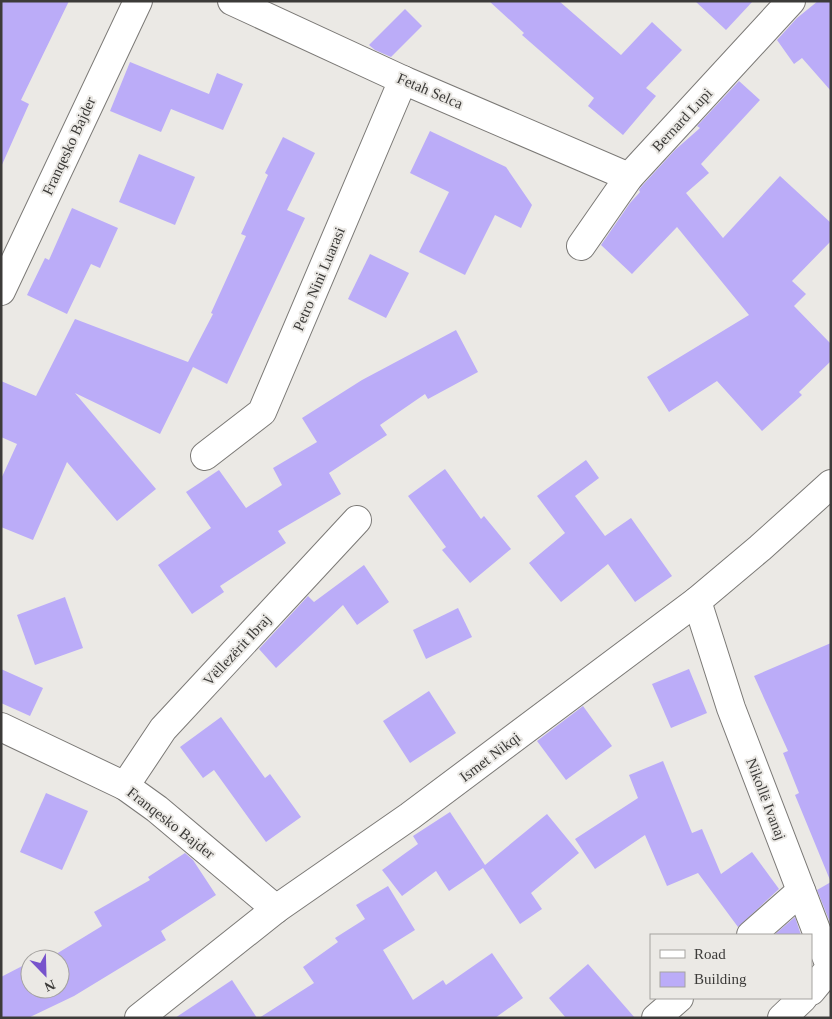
<svg xmlns="http://www.w3.org/2000/svg" width="832" height="1019" viewBox="0 0 832 1019" font-family="Georgia,serif">
	<rect width="100%" height="100%" fill="#ebe9e5"/>
	<!-- building -->
	<g fill="#bbacf8">
		<path d="M1 1H69L21 100 29 104 1 167Z"/>
		<path d="M489 1H559L621 55 652 22 682 50 646 88 656 96 623 135 588 106 594 98 522 35 524 33Z"/>
		<path d="M695 1H753L726 30Z"/>
		<path d="M818 1H831V91L802 58 794 64 777 40 797 18Z"/>
		<path d="M405 9 422 26 391 57 375 50 369 45Z"/>
		<path d="M130 62 209 94 217 73 243 84 223 130 171 109 161 132 110 111Z"/>
		<path d="M739 81 760 100 701 164 709 173 686 193 723 238 780 176 831 223V241L792 281 806 294 794 306 831 344V361L799 392 802 395 762 431 717 381 669 412 647 377 749 315 677 227 632 274 601 245 630 203 640 192 639 190 641 187 675 150 700 128 697 126Z"/>
		<path d="M430 131 506 167 532 205 521 228 495 215 465 275 419 252 449 192 410 173Z"/>
		<path d="M283 137 315 153 287 210 305 218 227 384 193 367 160 434 75 393 156 489 117 521 67 462 33 540 1 527V479L17 444 1 437V381L36 396 75 319 188 362 213 314 211 313 246 236 241 234 268 175 265 173Z"/>
		<path d="M139 154 195 177 175 225 119 202Z"/>
		<path d="M72 208 118 228 100 268 91 264 67 314 27 295 45 258 49 260Z"/>
		<path d="M370 254 409 273 386 318 348 299Z"/>
		<path d="M456 330 478 372 428 399 425 394 380 425 387 435 329 473 341 494 278 531 286 543 220 586 224 592 192 614 158 565 211 528 186 492 219 470 246 508 282 485 273 468 317 442 302 418 362 380Z"/>
		<path d="M586 460 599 478 575 496 605 536 631 518 672 576 635 602 608 564 561 602 529 563 565 533 537 496Z"/>
		<path d="M445 469 481 519 484 516 511 549 470 583 442 550 446 547 408 496Z"/>
		<path d="M364 565 389 602 357 625 343 605 276 668 259 649 308 596 314 602Z"/>
		<path d="M65 597 83 648 35 665 17 615Z"/>
		<path d="M458 608 472 637 426 659 413 630Z"/>
		<path d="M831 643V880H830L795 795 799 793 783 753 788 751 754 676Z"/>
		<path d="M1 669 43 688 30 716 1 703Z"/>
		<path d="M689 669 707 713 671 728 652 684Z"/>
		<path d="M429 691 456 733 410 763 383 721Z"/>
		<path d="M583 706 612 746 566 780 537 741Z"/>
		<path d="M221 717 265 778 270 774 301 817 266 842 214 770 203 778 180 747Z"/>
		<path d="M663 761 692 833 702 829 721 874 752 852 779 889 738 927 698 873 667 886 645 835 595 869 575 839 638 798 629 775Z"/>
		<path d="M46 793 88 811 62 870 20 852Z"/>
		<path d="M450 812 485 865 547 814 579 853 531 893 542 909 520 924 483 868 449 891 436 871 402 896 382 870 418 844 413 836Z"/>
		<path d="M185 853 193 860 216 895 161 931 166 940 74 996 28 1018H1V977L30 962V989H60V959H48L102 926 94 912 150 880 148 877Z"/>
		<path d="M831 882V925L817 890Z"/>
		<path d="M388 886 415 930 383 950 413 1000 443 980 446 985 492 953 523 998 495 1018H259L314 983 303 967 338 942 335 938 365 919 356 905Z"/>
		<path d="M795 917 801 935H774Z"/>
		<path d="M588 964 635 1018H566L549 998Z"/>
		<path d="M232 980 257 1018H175Z"/>
	</g>
	<g fill="none" stroke-linecap="round" stroke-linejoin="round">
		<!-- minor casing -->
		<g stroke="#7b7976" stroke-width="30">
			<g id="minor">
				<path d="M232 1 403 80 629 177"/>
				<path d="M581 246 629 177 791 1"/>
				<path d="M1 291 138 1"/>
				<path d="M205 456 262 412 403 80"/>
				<path d="M697 601 731 708 828 961 830 968 811 991"/>
				<path d="M1 727 125 786 157 809 276 909"/>
				<path d="M125 786 163 729 357 520"/>
				<path d="M751 935 801 891"/>
				<path d="M139 1018 276 909 410 816 697 601 760 548 831 484"/>
				<path d="M656 1018 679 998"/>
				<path d="M782 1018 803 998"/>
			</g>
		</g>
		<!-- minor -->
		<use href="#minor" stroke="#fff" stroke-width="28"/>
	</g>
	<g text-anchor="middle" stroke-width="4" stroke-linejoin="round" paint-order="stroke">
		<!-- street labels -->
		<g font-size="15" fill="#3c3b39" stroke="#ebe9e5">
			<text transform="translate(430 91) rotate(23)" y="5">Fetah Selca</text>
			<text transform="translate(682 120) rotate(-47)" y="5">Bernard Lupi</text>
			<text transform="translate(69 146) rotate(-65)" y="5">Franqesko Bajder</text>
			<text transform="translate(319 279) rotate(-67)" y="5">Petro Nini Luarasi</text>
			<text transform="translate(237 650) rotate(-47)" y="5">Vëllezërit Ibraj</text>
			<text transform="translate(490 757) rotate(-37)" y="5">Ismet Nikqi</text>
			<text transform="translate(766 799) rotate(69)" y="5">Nikollë Ivanaj</text>
			<text transform="translate(171 823) rotate(38)" y="5">Franqesko Bajder</text>
		</g>
	</g>
	<!-- border -->
	<rect width="832" height="1019" fill="none" stroke="#3c3b39" stroke-width="5"/>
	<!-- legend -->
	<rect x="650" y="934" width="162" height="65" fill="#ebe9e5" stroke="#a5a3a0"/>
	<rect x="660" y="950" width="25" height="8" fill="#ffffff" stroke="#a5a3a0"/>
	<text x="694" y="959" font-size="15" fill="#3c3b39">Road</text>
	<rect x="660" y="972" width="25" height="15" fill="#bbacf8" stroke="#a5a3a0"/>
	<text x="694" y="984" font-size="15" fill="#3c3b39">Building</text>
	<!-- north arrow -->
	<g transform="translate(45 974) rotate(157)"><circle r="24" fill="#ebe9e5" stroke="#a5a3a0"/>
	<path d="M0-4L9 19L0 12L-9 19Z" fill="#7753cc"/>
	<text y="-8" font-size="14" font-weight="bold" text-anchor="middle" fill="#3c3b39">N</text>
	</g>
</svg>
